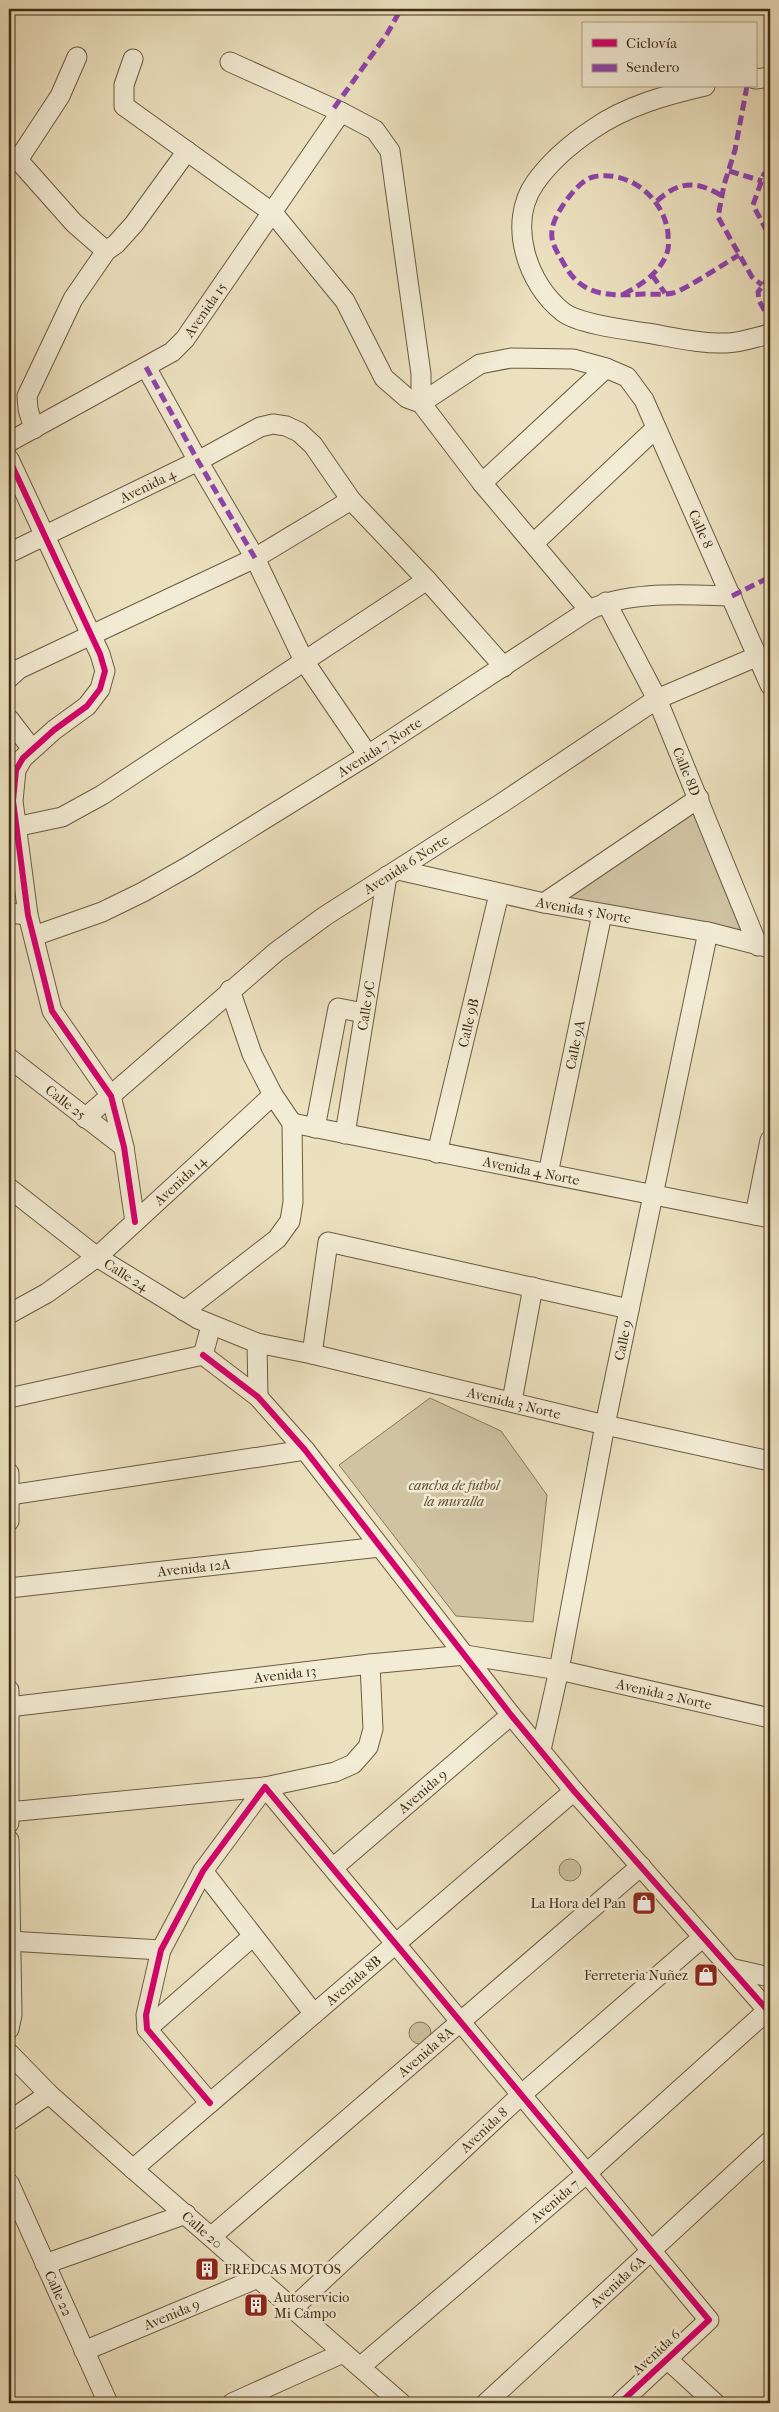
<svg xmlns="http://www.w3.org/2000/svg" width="779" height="2412" viewBox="0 0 779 2412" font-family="'IM FELL French Canon',serif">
	<rect width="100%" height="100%" fill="#ece1bf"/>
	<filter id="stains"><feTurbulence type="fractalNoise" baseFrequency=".004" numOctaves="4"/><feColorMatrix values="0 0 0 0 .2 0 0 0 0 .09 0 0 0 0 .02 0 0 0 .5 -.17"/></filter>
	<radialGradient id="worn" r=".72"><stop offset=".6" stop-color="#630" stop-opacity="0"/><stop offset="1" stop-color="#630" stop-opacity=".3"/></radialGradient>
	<!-- green -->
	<g fill="#cfc3a2" stroke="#88785c">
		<path d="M696 809 742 931 559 900Z"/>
		<path d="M430 1398 501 1431 547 1495 533 1622 456 1616 339 1465Z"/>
		<circle cx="570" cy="1870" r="11"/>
		<circle cx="420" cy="2033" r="11"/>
	</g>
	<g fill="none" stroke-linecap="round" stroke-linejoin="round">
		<!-- minor casing -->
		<g stroke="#6b5b40" stroke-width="21">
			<g id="minor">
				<path d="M133 59 124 85V106L273 213 345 301 384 378 407 398 421 403 482 483 589 610"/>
				<path d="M230 62 341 112 375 130 390 151 421 374V403"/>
				<path d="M755 79 770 77"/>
				<path d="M705 86C666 95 626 106 593 129 572 143 549 163 535 183 507 223 527 284 563 312 578 324 627 330 647 333 672 337 700 344 726 343 740 343 756 337 770 334"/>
				<path d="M9 158 18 160 74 223 106 251"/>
				<path d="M18 160 60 96 77 57"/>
				<path d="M146 367 198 461 255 558 304 661 368 755"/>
				<path id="s1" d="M421 403 480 364 511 358 573 359 606 368 627 377 644 400 770 685"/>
				<path d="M34 429 28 409 27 396 73 299 106 251 116 244 134 224 187 151"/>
				<path id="s2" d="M9 442 172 352 185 339 341 112"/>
				<path d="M9 459 100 654 105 671 100 689 87 706 54 730 23 758 16 770 13 801 28 915 52 1011 111 1096 124 1147 135 1222"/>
				<path d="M482 483 606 368"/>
				<path d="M534 543 655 429"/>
				<path id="s3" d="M9 553 198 461 260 427 273 424 286 426 299 432 313 445 351 500 427 580 504 667"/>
				<path id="s4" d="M606 602 657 699 758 946"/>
				<path d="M9 678 19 669 255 558 351 500"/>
				<path d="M9 719 32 749"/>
				<path d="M15 827 62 817 102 795 427 580"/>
				<path id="s5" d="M398 870 544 903 708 932 770 948"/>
				<path d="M544 903 699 798"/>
				<path d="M9 913 28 915"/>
				<path id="s6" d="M34 936 102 912 143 892 189 866 368 755 589 610C629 590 688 595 732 596"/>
				<path id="s7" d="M9 1058 124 1147"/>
				<path id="s8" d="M85 1118 276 952 325 916 502 803 657 699 758 656"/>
				<path id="s9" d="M292 1123 770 1218"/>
				<path d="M315 1128 338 1008 364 1013"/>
				<path id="s10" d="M345 1134 387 876"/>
				<path id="s11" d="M437 1153 499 894"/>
				<path id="s12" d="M548 1174 602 914"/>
				<path id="s13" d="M9 1188 97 1257 198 1319 257 1343 312 1354 605 1425 770 1461"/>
				<path d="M755 1215 770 1140"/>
				<path d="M184 1311 277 1239 290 1221 293 1202 292 1123 273 1095 252 1054 230 990"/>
				<path id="s14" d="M9 1314 47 1293 97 1257 273 1095"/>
				<path d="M257 1343 258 1397"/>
				<path d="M312 1354 328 1242 629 1309"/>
				<path d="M203 1355 258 1397 305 1450 511 1715 574 1791 770 2013"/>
				<path d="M9 1398 203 1355 211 1326"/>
				<path d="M512 1401 533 1287"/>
				<path d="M9 1473V1521"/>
				<path d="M10 1495 305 1450"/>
				<path id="s15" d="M9 1588 380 1547"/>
				<path d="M9 1690V1823"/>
				<path id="s16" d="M9 1707 370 1664 465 1655 559 1670 770 1718"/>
				<path id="s17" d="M541 1750 559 1670 605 1425 708 932"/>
				<path d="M9 1812 265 1787 335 1772 353 1764 368 1747 373 1729 370 1664"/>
				<path d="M9 1840 12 2015 9 2029"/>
				<path id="s18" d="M333 1868 511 1715"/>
				<path d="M203 1871 314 2014"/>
				<path d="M9 1941 161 1950"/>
				<path d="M730 1968 770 1977"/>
				<path d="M147 2029 252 1937"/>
				<path id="s19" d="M9 2053 49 2094 133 2169 401 2403"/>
				<path d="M210 2103 147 2029 146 2015 161 1950 203 1871 265 1787 709 2320 620 2403"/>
				<path d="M9 2121 49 2094"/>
				<path id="s20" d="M133 2169 574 1791"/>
				<path id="s21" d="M9 2183 108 2403"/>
				<path id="s22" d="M212 2236 641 1866"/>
				<path d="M45 2264 186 2214"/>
				<path id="s23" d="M293 2308 521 2095 703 1937"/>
				<path id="s24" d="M84 2351 258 2278"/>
				<path d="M667 2359 715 2403"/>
				<path id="s25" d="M360 2367 587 2173 768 2010"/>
				<path d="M232 2403 343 2353"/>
				<path id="s26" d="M486 2403 770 2141"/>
			</g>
		</g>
		<!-- minor -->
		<use href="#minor" stroke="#f3ecd5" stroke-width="19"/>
		<!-- quiet -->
		<g stroke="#8e44ad" stroke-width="5" stroke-dasharray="10 5" stroke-linecap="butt">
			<path d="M747 86 735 150 724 185 718 217 752 277 762 285"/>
			<path d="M334 108 387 34 401 9"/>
			<path d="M770 170 764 174 753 205 770 237"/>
			<path d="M729 171 762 181"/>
			<path d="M657 201C679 181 696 180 722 196"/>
			<path d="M652 275 665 293"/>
			<path d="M770 276 758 292 759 301 770 319"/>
			<path d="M624 294C642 284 663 271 668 249 669 245 668 239 668 234 665 199 629 169 593 177 579 180 559 208 554 222 548 240 555 248 564 264 582 297 609 296 643 294 652 294 664 295 673 293 687 289 725 263 739 255"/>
			<path d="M146 367 198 461 255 558"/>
			<path d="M732 596 770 577"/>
		</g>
		<!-- cycleway casing -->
		<g stroke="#f3ecd5" stroke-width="9">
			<g id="cycleway">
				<path d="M9 459 100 654 105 671 100 689 87 706 54 730 23 758 16 770 13 801 28 915 52 1011 111 1096 124 1147 135 1222"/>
				<path d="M203 1355 258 1397 305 1450 511 1715 574 1791 770 2013"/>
				<path d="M210 2103 147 2029 146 2015 161 1950 203 1871 265 1787 709 2320 620 2403"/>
			</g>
		</g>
		<!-- cycleway -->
		<use href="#cycleway" stroke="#d6006c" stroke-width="6"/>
	</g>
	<!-- icons -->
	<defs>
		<g id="shop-square" transform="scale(1.25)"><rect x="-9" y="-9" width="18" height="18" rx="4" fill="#8f2418" stroke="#f3ecd5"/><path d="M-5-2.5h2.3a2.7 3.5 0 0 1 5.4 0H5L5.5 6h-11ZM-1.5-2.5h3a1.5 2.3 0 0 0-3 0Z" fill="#fff"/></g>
		<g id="building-square" transform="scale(1.25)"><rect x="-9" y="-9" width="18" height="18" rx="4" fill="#8f2418" stroke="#f3ecd5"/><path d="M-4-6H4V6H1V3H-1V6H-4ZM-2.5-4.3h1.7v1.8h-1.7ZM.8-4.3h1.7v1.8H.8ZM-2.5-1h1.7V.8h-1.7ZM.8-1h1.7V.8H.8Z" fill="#fff"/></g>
	</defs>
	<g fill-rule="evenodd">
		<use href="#shop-square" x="644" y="1903"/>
		<use href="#shop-square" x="706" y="1975"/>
		<use href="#building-square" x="207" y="2269"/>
		<use href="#building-square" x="256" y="2305"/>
	</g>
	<g text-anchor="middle" stroke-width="5" stroke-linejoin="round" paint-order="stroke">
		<!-- street labels -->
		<g font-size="14" fill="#402e15" stroke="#f3ecd5">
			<text dy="5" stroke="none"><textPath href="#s2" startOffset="240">Avenida 15</textPath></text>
			<text dy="5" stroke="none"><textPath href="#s3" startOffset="154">Avenida 4</textPath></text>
			<text dy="5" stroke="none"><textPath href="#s1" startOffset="391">Calle 8</textPath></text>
			<text dy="5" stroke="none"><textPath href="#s6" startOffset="395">Avenida 7 Norte</textPath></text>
			<text dy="5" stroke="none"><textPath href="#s4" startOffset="188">Calle 8D</textPath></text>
			<text dy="5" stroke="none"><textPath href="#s8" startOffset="410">Avenida 6 Norte</textPath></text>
			<text dy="5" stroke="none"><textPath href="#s5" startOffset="190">Avenida 5 Norte</textPath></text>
			<text dy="5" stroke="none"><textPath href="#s10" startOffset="130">Calle 9C</textPath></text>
			<text dy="5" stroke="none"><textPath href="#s11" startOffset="134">Calle 9B</textPath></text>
			<text dy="5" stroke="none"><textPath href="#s12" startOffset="132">Calle 9A</textPath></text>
			<text dy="5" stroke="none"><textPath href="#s7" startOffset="72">Calle 25</textPath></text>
			<text dy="5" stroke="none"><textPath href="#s9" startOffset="244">Avenida 4 Norte</textPath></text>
			<text dy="5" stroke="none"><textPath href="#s14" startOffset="218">Avenida 14</textPath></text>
			<text dy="5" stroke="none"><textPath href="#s13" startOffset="146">Calle 24</textPath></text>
			<text dy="5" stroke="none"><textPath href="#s17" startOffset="418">Calle 9</textPath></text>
			<text dy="5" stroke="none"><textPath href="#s13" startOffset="558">Avenida 3 Norte</textPath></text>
			<text dy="5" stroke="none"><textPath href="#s15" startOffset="186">Avenida 12A</textPath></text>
			<text dy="5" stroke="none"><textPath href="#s16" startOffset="278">Avenida 13</textPath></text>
			<text dy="5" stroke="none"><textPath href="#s16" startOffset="662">Avenida 2 Norte</textPath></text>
			<text dy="5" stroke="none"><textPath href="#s18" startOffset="118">Avenida 9</textPath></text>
			<text dy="5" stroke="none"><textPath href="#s20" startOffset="290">Avenida 8B</textPath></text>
			<text dy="5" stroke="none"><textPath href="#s22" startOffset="282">Avenida 8A</textPath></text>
			<text dy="5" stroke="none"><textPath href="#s23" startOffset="261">Avenida 8</textPath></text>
			<text dy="5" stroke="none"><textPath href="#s25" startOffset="256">Avenida 7</textPath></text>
			<text dy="5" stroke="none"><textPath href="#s19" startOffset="262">Calle 20</textPath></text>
			<text dy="5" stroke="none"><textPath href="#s26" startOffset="179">Avenida 6A</textPath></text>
			<text dy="5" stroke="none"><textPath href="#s21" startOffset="121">Calle 22</textPath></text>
			<text dy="5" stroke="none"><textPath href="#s24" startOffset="95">Avenida 9</textPath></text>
			<text transform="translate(656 2352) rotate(-43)" y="5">Avenida 6</text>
		</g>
		<!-- park labels -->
		<g font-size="14" font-style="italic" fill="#5d4c31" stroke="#f3ecd5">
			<text x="454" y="1490">cancha de futbol<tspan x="454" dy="16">la muralla</tspan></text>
		</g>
		<!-- poi labels -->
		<g font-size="14" fill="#402e15" stroke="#f3ecd5" text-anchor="end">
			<text x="626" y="1908">La Hora del Pan</text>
			<text x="688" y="1980">Ferreteria Nuñez</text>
			<text x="224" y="2274" text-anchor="start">FREDCAS MOTOS</text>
			<text x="274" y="2302" text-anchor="start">Autoservicio<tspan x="274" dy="16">Mi Campo</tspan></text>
		</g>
	</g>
	<!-- margin -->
	<rect width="779" height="2412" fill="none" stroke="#ece1bf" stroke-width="30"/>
	<rect x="10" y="10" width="759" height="2392" fill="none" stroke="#402e15" stroke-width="2.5"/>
	<rect x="15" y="15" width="749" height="2382" fill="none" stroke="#402e15"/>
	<!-- legend -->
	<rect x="582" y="22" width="175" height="65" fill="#f3ecd5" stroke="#aba088"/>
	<rect x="592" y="39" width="25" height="8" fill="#d6006c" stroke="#aba088"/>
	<text x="626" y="48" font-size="15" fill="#402e15">Ciclovía</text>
	<rect x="592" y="64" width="25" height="8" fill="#8e44ad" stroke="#aba088"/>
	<text x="626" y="72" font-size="15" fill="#402e15">Sendero</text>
	<rect width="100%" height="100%" filter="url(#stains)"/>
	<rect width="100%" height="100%" fill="url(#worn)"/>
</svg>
